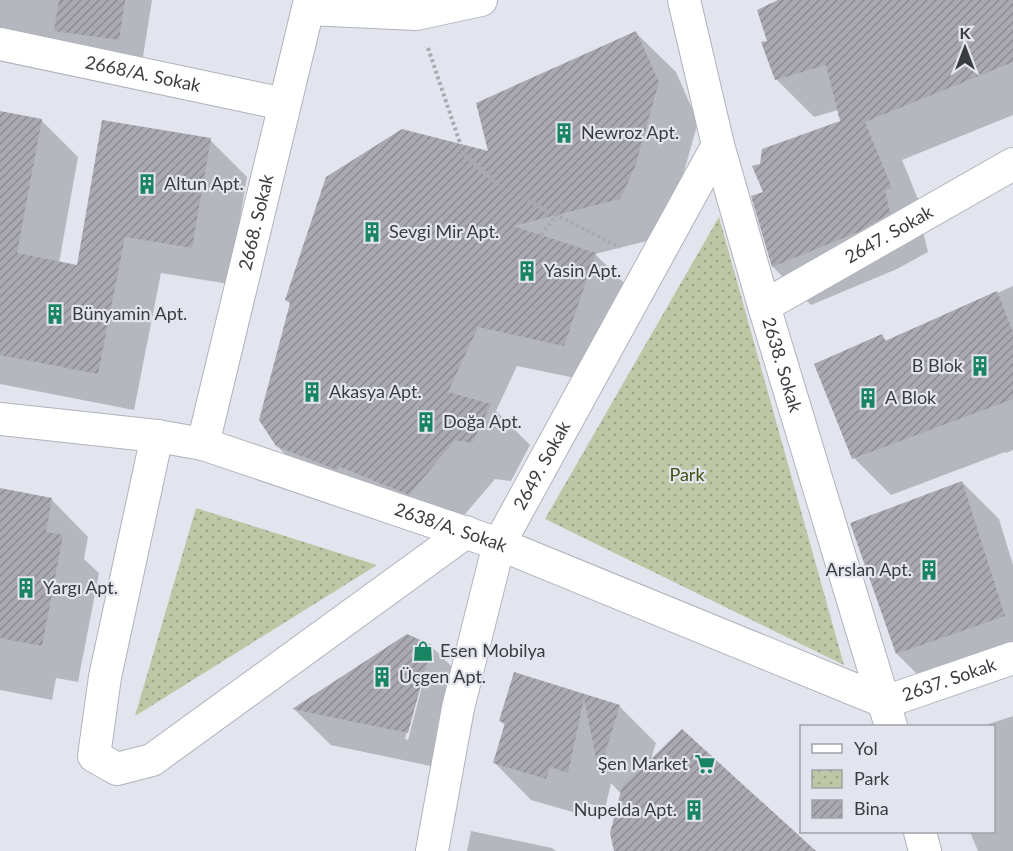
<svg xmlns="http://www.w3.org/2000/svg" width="1013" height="851" viewBox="0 0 1013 851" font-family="Lato,sans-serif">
	<defs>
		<pattern id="park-dots" width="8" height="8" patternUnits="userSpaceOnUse" patternTransform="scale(1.5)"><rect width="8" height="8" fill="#bec6a5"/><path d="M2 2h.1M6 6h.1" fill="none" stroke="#9ca288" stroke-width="1.8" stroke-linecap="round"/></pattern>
		<pattern id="building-hatch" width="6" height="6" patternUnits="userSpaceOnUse" patternTransform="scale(1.5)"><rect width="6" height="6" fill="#aaa9b2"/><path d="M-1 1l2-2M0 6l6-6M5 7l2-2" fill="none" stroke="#8c8b92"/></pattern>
	</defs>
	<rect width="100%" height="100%" fill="#e3e5ee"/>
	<!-- park -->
	<g fill="url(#park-dots)">
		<path d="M719 217 844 665 545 519Z"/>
		<path d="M196 508 377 565 135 716Z"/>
	</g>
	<!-- shadow -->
	<g fill="#0003" fill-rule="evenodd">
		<path d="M0 0H152L142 63 0 32Z"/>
		<path d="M782 0H1013V115L902 160 929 226 922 228 928 252 897 269 811 305 773 267 753 197 765 193 761 165 841 122 838 110 814 117 776 79 769 43Z"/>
		<path d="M636 33 676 72 698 122 674 207 659 238 595 254 635 294 604 384 517 366 496 411 530 445 511 481 495 479 449 533 317 486 277 446 291 305 287 300 490 153Z"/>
		<path d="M0 113 41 120 78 157 59 263 79 267 210 140 247 177 229 284 161 273 134 410 0 384Z"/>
		<path d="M1013 286V450L1006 453 1005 452 891 495 854 458 882 336 888 342Z"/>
		<path d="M962 482 999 519 1013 565V663L934 691 897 654 852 524Z"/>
		<path d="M0 490 51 499 88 537 84 559 99 573 78 682 56 678 52 700 0 690Z"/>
		<path d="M431 646 468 683 445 769 331 745 294 709ZM419 686H422L408 740 405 739Z"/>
		<path d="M515 674 619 706 656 743 650 762 812 851H618L622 795 611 783 605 809 587 803 583 815 531 800 494 762 506 726 500 721Z"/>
		<path d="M1013 716V851H978L970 832H994V726H983Z"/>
		<path d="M471 831 552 848 556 851H467Z"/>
	</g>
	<!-- building -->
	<g fill="url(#building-hatch)">
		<path d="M59 0H125L119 40 54 31Z"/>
		<path d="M778 0H1013V62L865 122 892 188 885 190 890 213 858 232 772 267 751 196 763 192 752 166 760 164 762 149 840 121 826 65 775 80 761 42 767 41 757 10Z"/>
		<path d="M636 31 659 82 635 167 620 199 513 226 596 253 564 346 478 327 448 392 491 404 472 443 455 440 409 495 338 466 337 470 276 446 259 420 290 303 285 300 326 177 402 129 488 151 476 103Z"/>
		<path d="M0 111 42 119 17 253 77 265 102 120 211 138 192 248 125 237 98 374 0 355Z"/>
		<path d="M997 291 1013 332V399L852 459 814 364 882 334 885 341Z"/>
		<path d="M962 481 1005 616 896 654 850 523Z"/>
		<path d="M0 488 52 498 46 532 63 535 42 646 0 638Z"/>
		<path d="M407 634 432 645 408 733 292 709Z"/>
		<path d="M514 672 620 705 599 773 584 699 568 773 550 767 546 779 493 763 505 723 499 721Z"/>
		<path d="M682 729 816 851H614L610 833 622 787Z"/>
	</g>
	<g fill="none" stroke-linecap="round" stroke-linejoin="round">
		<!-- minor casing -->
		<g stroke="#b0b2bb" stroke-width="34">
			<g id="minor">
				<path id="s1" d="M684 0 718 145 764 306 891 726"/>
				<path d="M308 9 416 14 481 0"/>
				<path id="s2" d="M0 44 284 104"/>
				<path id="s3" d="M764 306 1013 164"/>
				<path id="s4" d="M0 419 157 436 203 444 499 544 885 702 1013 658"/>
				<path d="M157 436 105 677 94 756 117 769 152 760 466 532"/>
				<path id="s5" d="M203 444 310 0"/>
				<path d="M920 832 925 851"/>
				<path id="s6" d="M432 851 458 708 499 544 718 145"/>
			</g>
		</g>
		<!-- path -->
		<g stroke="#a8aab1" stroke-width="4" stroke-dasharray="3 3" stroke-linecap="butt">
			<path d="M428 48 464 155 502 188 620 247"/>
			<path d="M541 235 556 216 565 200"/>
		</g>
		<!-- minor -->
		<use href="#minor" stroke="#fff" stroke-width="32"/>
	</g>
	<!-- icons -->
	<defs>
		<g id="building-bare" transform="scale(1.62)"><path d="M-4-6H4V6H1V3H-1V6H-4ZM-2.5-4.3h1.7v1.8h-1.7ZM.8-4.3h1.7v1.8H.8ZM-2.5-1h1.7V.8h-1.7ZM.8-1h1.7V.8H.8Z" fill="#198461" stroke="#e3e5ee" stroke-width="2.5" paint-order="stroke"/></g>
		<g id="shop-bare" transform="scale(1.62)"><path d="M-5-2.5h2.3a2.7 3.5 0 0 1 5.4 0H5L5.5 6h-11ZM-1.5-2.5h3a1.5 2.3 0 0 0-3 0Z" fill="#198461" stroke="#e3e5ee" stroke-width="2.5" paint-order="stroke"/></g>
		<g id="supermarket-bare" transform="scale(1.62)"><path d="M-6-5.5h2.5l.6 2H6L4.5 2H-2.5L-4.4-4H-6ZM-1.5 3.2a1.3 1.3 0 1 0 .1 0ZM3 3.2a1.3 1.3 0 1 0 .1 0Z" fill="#198461" stroke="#e3e5ee" stroke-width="2.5" paint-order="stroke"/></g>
	</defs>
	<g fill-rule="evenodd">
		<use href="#building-bare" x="564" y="133"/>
		<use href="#building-bare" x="147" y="184"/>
		<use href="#building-bare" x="372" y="232"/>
		<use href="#building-bare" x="527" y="271"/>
		<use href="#building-bare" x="55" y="314"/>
		<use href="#building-bare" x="980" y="366"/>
		<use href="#building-bare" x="312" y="392"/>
		<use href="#building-bare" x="868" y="398"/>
		<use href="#building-bare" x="426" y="422"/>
		<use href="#building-bare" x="929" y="570"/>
		<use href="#building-bare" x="26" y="588"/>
		<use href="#shop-bare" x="423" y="651"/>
		<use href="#building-bare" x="382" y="677"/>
		<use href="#supermarket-bare" x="705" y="764"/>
		<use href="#building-bare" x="694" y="810"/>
	</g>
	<g text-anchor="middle" stroke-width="4.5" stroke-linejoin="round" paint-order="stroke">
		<!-- street labels -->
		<g font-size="18" fill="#3b3c40" stroke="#e3e5ee">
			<text dy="6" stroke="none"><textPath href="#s2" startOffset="146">2668/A. Sokak</textPath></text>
			<text dy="6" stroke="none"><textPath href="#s5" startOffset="228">2668. Sokak</textPath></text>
			<text dy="6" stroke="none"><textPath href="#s3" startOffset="144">2647. Sokak</textPath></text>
			<text dy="6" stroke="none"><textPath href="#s1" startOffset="378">2638. Sokak</textPath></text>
			<text dy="6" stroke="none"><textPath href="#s6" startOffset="404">2649. Sokak</textPath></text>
			<text dy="6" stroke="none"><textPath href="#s4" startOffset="466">2638/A. Sokak</textPath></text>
			<text dy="6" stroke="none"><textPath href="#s4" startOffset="1002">2637. Sokak</textPath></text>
		</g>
		<!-- poi labels -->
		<g font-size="18" fill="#3b3c40" stroke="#e3e5ee" text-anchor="start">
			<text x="581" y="139">Newroz Apt.</text>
			<text x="164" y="190">Altun Apt.</text>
			<text x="389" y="238">Sevgi Mir Apt.</text>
			<text x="544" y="277">Yasin Apt.</text>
			<text x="72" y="320">Bünyamin Apt.</text>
			<text x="963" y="372" text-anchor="end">B Blok</text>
			<text x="329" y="398">Akasya Apt.</text>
			<text x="885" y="404">A Blok</text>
			<text x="443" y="428">Doğa Apt.</text>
			<text x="912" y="576" text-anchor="end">Arslan Apt.</text>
			<text x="43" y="594">Yargı Apt.</text>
			<text x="440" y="657">Esen Mobilya</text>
			<text x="399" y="683">Üçgen Apt.</text>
			<text x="688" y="770" text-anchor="end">Şen Market</text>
			<text x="677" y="816" text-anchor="end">Nupelda Apt.</text>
		</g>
		<!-- park labels -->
		<g font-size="18" fill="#444f10" stroke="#e3e5ee">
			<text x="687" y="481">Park</text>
		</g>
	</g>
	<!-- legend -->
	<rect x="800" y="725" width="195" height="108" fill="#e3e5ee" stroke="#a0a1a8" stroke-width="1.5"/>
	<rect x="812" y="744" width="30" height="9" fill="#ffffff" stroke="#a0a1a8" stroke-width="1.5"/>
	<text x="854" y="755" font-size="18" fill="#3b3c40">Yol</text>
	<rect x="812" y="770" width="30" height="18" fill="url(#park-dots)" stroke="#a0a1a8" stroke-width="1.5"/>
	<text x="854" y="785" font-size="18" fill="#3b3c40">Park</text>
	<rect x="812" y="800" width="30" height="18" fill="url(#building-hatch)" stroke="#a0a1a8" stroke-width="1.5"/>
	<text x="854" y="815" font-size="18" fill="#3b3c40">Bina</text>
	<!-- north arrow -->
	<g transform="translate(965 48)" stroke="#e3e5ee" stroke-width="4.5" paint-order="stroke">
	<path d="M0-4.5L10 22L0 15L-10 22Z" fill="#3b3c40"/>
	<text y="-9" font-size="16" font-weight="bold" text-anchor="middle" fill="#3b3c40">K</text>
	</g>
</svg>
